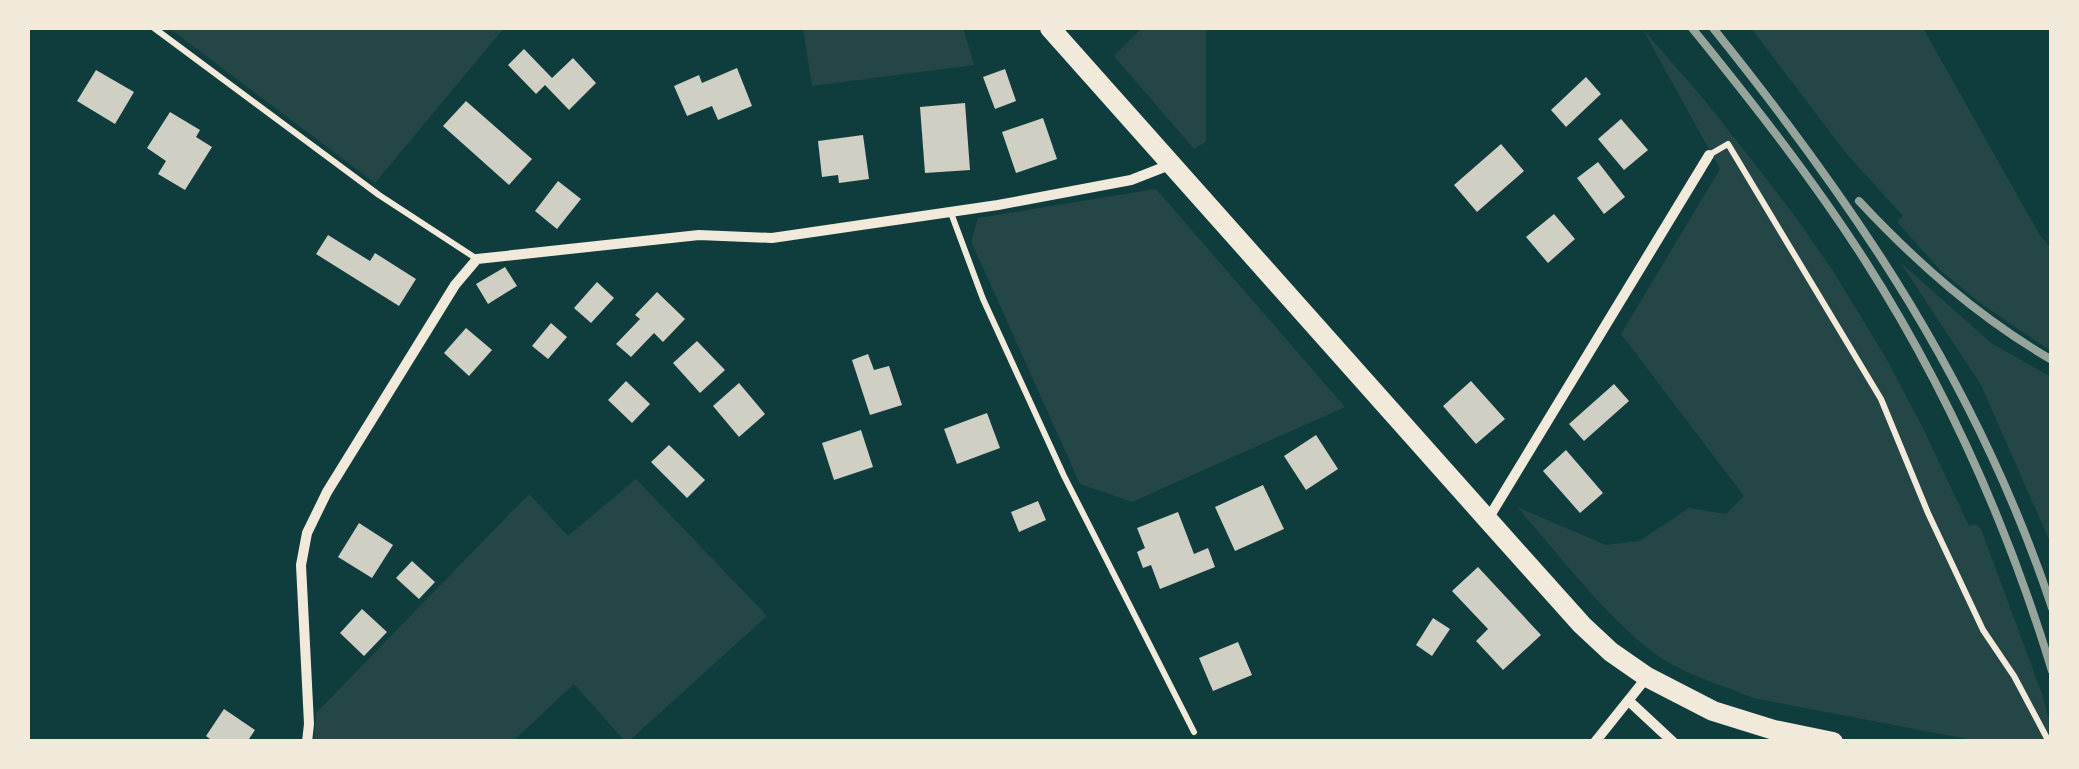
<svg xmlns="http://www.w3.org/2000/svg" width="2079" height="769" viewBox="0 0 2079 769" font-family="'Source Serif 4',serif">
	<rect width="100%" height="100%" fill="#0f3d3e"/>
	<!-- green -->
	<g fill="#244646">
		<path d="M169 28H504L375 183Z"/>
		<path d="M803 28H963L974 65 812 86Z"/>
		<path d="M1142 28H1206V141L1194 149 1114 56Z"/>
		<path d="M1642 28 1707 103 1792 212 1833 271 1886 358 1924 430 1969 526 1975 524 1981 529 2042 694 2051 727V741H1977L1753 698C1724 686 1688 675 1661 658 1610 623 1559 554 1517 507L1606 545 1639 541 1689 508 1726 514 1744 496 1621 334 1720 169Z"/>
		<path d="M1751 28H1923L2039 234 2051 248V351L1980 303 1941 271 1897 222 1903 216 1845 152Z"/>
		<path d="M1156 189 1345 407 1132 502 1080 484 971 241 978 218Z"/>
		<path d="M1900 262 1991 343 2051 377V544L1981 385Z"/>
		<path d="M636 479 767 616 629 741 622 738 574 684 513 741H314L316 713 529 494 568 536Z"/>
	</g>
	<!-- building -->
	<g fill="#cfcfc3">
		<path d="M524 49 552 78 573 58 596 83 569 110 545 85 536 94 508 65Z"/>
		<path d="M737 68 752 106 718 120 712 106 687 116 674 86 699 75 702 83Z"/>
		<path d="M1005 69 1016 101 995 109 983 77Z"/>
		<path d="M96 70 134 92 115 124 77 101Z"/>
		<path d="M1586 77 1601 94 1566 127 1551 110Z"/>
		<path d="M466 101 532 159 509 185 443 126Z"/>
		<path d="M965 103 970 170 925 173 920 107Z"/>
		<path d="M170 112 200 130 196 137 212 147 185 190 158 174 166 161 147 148Z"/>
		<path d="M1043 118 1057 159 1016 173 1002 132Z"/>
		<path d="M1621 119 1648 150 1624 170 1598 139Z"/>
		<path d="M863 135 869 179 839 183 838 175 822 177 818 141Z"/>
		<path d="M1501 144 1524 171 1477 212 1454 185Z"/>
		<path d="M1598 162 1625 197 1604 214 1577 178Z"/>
		<path d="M558 181 581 199 557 229 535 211Z"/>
		<path d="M1554 214 1575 239 1548 263 1526 237Z"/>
		<path d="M328 235 370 261 375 253 416 279 399 306 316 254Z"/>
		<path d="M505 267 517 286 488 304 476 284Z"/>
		<path d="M597 282 614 298 591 323 574 308Z"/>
		<path d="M657 292 685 319 663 342 654 333 631 357 616 344 640 319 635 315Z"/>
		<path d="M551 323 567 337 548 359 532 346Z"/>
		<path d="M466 328 492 350 469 376 444 353Z"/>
		<path d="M697 341 725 370 700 393 673 363Z"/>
		<path d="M868 354 874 370 889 366 902 405 870 415 852 360Z"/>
		<path d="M626 381 650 404 632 423 608 400Z"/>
		<path d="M1471 381 1505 419 1476 444 1443 406Z"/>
		<path d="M739 383 765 414 739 437 713 406Z"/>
		<path d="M1614 384 1629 401 1584 441 1569 424Z"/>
		<path d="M987 413 1000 448 957 464 944 429Z"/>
		<path d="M861 430 873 467 834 480 822 443Z"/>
		<path d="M1316 435 1338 469 1306 490 1284 456Z"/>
		<path d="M669 445 705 480 687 498 651 462Z"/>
		<path d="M1566 450 1603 493 1580 513 1543 471Z"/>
		<path d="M1263 485 1284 529 1235 551 1215 507Z"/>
		<path d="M1038 501 1046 520 1019 532 1011 512Z"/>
		<path d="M1178 512 1194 554 1208 548 1215 567 1160 589 1151 565 1143 568 1137 552 1145 548 1137 528Z"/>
		<path d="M359 523 393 545 372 578 338 557Z"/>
		<path d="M412 561 435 582 419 599 396 578Z"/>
		<path d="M1478 567 1541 635 1503 670 1476 641 1488 629 1452 591Z"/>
		<path d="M362 609 387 632 364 656 340 633Z"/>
		<path d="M1433 618 1450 629 1432 656 1416 645Z"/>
		<path d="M1238 642 1252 675 1213 691 1199 658Z"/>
		<path d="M224 709 255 730 247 742H214L206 736Z"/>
	</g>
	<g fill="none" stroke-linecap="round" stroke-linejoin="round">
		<!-- service -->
		<g stroke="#f1e9da" stroke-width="6">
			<path d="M154 28 379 195 477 259"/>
			<path d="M1709 155 1728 144 1881 399 1928 513 1983 630 2014 676 2049 742"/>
			<path d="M951 213 983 299 1064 476 1194 732"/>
		</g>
		<!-- minor -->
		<g stroke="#f1e9da" stroke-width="10">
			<path d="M1488 519 1709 155"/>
			<path d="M1630 702 1673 742"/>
			<path d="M307 742 309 724 301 565 307 533 327 492 455 285 477 259 699 235 772 238 998 205 1131 180 1172 164"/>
			<path d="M1595 742 1647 677"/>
		</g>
		<!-- primary -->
		<path stroke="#f1e9da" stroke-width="20" d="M1050 28 1488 520 1582 625 1611 652 1647 677 1713 711 1774 730 1833 742"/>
		<!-- rail -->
		<g stroke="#97a49c" stroke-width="8">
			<path d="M1692 28C1752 102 1812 178 1864 259 1946 387 2008 526 2052 671"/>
			<path d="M1713 28C1857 207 1979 387 2052 608"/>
			<path d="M1859 201C1917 263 1978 317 2052 360"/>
		</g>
	</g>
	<!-- border -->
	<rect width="2079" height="769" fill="none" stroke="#f1e9da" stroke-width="60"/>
</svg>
